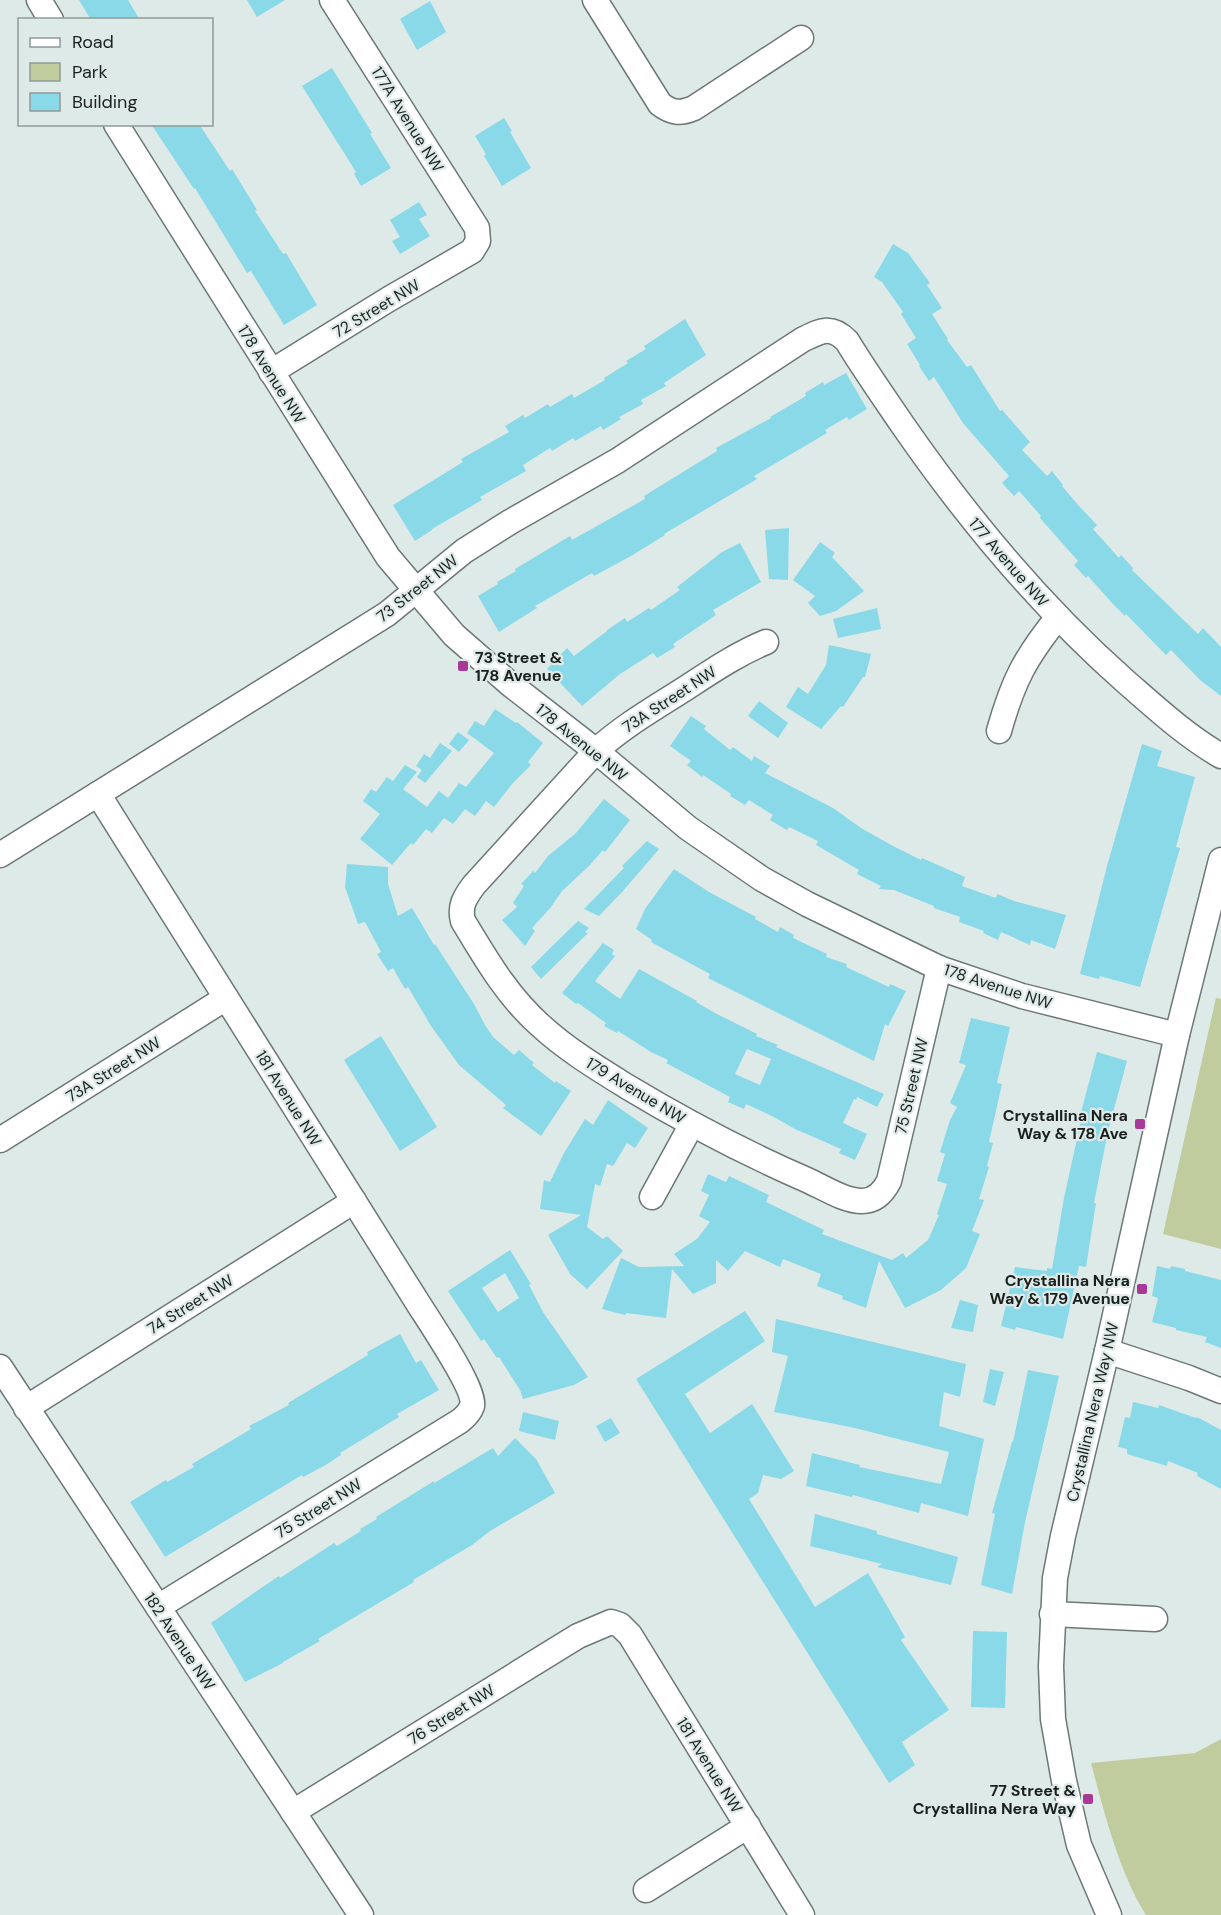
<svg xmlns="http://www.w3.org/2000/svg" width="1221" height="1915" viewBox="0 0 1221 1915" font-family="'DM Sans',sans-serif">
	<rect width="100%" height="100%" fill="#deeae7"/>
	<!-- green -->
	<g fill="#c0cb9e">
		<path d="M1216 998 1221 999V1249L1163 1234Z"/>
		<path d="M1221 1739V1915H1146C1119 1872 1104 1812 1091 1763L1195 1753Z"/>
	</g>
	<!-- building -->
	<g fill="#89d9e9" fill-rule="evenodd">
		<path d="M79 0H128L140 20H91Z"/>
		<path d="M247 0H285L257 17Z"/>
		<path d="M430 1 446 32 417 50 400 19Z"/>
		<path d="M332 68 372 133 370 134 391 168 361 186 354 174 356 172 302 86Z"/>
		<path d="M504 118 512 131 510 132 531 168 502 186 484 156 486 154 475 136Z"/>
		<path d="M151 124H199L230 171 232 169 257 210 255 211 283 254 286 253 317 305 284 325 251 271 247 273 195 188 194 189Z"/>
		<path d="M419 202 427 215 419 219 430 236 400 254 392 241 400 237 390 220Z"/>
		<path d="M893 244 908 253 930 283 927 285 942 308 932 314 948 339 947 340 967 367 971 365 1000 411 1002 410 1030 442 1022 450 1047 476 1052 471 1063 485 1062 486 1079 506 1097 525 1093 529 1119 558 1121 555 1133 568 1132 570 1198 634 1203 628 1221 647V696L1200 680 1171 650 1166 655 1126 614 1125 616 1112 603 1088 576 1086 578 1074 565 1078 561 1040 518 1041 516 1019 491 1014 496 1002 483 1009 476 963 423 934 377 929 381 919 366 920 365 907 344 916 338 901 314 903 312 882 282 874 277Z"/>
		<path d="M685 319 706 355 664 383 666 386 641 400 643 404 619 417 621 419 603 430 601 426 575 441 573 438 552 451 550 448 523 465 526 471 480 497 482 500 432 529V530L415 541 393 505 463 462 461 459 509 432 505 426 523 415 525 418 548 404 550 407 572 394 574 398 605 380 604 378 628 363 626 361 646 349 644 346Z"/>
		<path d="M846 373 867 409 849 420 847 417 825 430 827 433 754 476 757 479 664 534 665 535 631 556 594 576 592 573 535 606 537 608 499 632 478 596 498 584 497 582 516 571 515 569 570 536 572 540 645 499 644 496 717 451 716 448 771 418 770 417 806 396 805 393 823 382 824 385Z"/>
		<path d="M789 528 788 580 769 579 765 530Z"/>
		<path d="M820 542 835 553 832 557 864 591 836 611 820 616 808 603 815 596 793 580Z"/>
		<path d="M740 543 761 582 713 610 716 615 673 644 675 647 657 658 653 653 620 674 582 706 547 669 567 648 574 656 607 631V630L625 618 627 622 649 608 651 610 680 590 677 587 722 552Z"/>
		<path d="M877 608 881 629 838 638 833 619Z"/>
		<path d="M829 645 871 654 865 677H863L843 707 841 706 821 729 786 707 798 687 808 694 826 665Z"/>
		<path d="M759 701 788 723 778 738 748 716Z"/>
		<path d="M495 709 516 723 517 722 543 743 528 762 531 765 513 783 494 807 486 801 475 816 465 809 453 824 444 818 432 833 426 829 413 845 411 843 392 865 360 839 380 814 363 801 371 789 376 792 387 777 393 781 405 765 417 772 403 789 427 807 439 791 448 798 459 783 466 787 494 753 467 733 475 721 484 726Z"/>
		<path d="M691 716 706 726 704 729 730 750 733 747 752 761 754 756 770 766 765 773 833 808 861 828 893 846 921 860 922 858 965 877 962 886 996 898 997 894 1014 901 1066 915 1055 949 1031 940 1030 945 1001 932 998 940 983 933 984 931 959 922 960 917 934 908V906L894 890 879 889 881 886 857 874 859 870 816 845 818 841 789 827 787 830 770 820 773 815 749 800 745 805 730 796 731 794 703 775 702 777 687 765 691 761 670 746Z"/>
		<path d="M458 732 469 740 459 752 449 744Z"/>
		<path d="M440 743 452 751 425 783 417 777 422 770 416 766 424 754 430 758Z"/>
		<path d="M1142 744 1162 751 1157 766 1195 777 1176 847 1180 848 1140 987 1100 976 1099 979 1080 974 1107 866Z"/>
		<path d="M604 799 630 820 605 852 603 850 589 866 562 891 551 907 532 928 535 931 525 946 502 920 517 907 513 903 524 886 521 884 533 871 535 873 548 856 576 833Z"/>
		<path d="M647 841 659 849 623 891 599 916 584 909 624 868 622 866Z"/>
		<path d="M347 864 388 867V884L398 916 412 908 434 945 435 944 474 1004 485 1025 493 1037 514 1055 519 1050 534 1063 532 1065 555 1083 556 1081 571 1091 541 1136 503 1108 506 1105 459 1065 431 1026 408 987 405 989 393 968 388 971 377 954 381 952 365 922 358 924 345 887Z"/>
		<path d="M674 869 709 892 756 917 755 919 778 932 780 927 794 935 793 938 827 954 826 957 847 964 846 967 889 987 890 984 906 991 888 1026 885 1024 874 1061 708 978 710 974 651 942 652 940 636 929 645 909Z"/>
		<path d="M578 921 589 928 585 932 588 933 541 979 531 967Z"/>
		<path d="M603 943 614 950 612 954 615 956 595 981 620 999 639 969 697 1001 696 1002 715 1013 757 1034 756 1036 778 1045 776 1047 884 1094 877 1107 857 1097 856 1100 854 1099 843 1123 867 1134 855 1160 839 1153 841 1149 795 1129 774 1117 746 1104 744 1109 728 1102 730 1097 666 1063 668 1060 651 1052 618 1031 617 1033 604 1026 606 1023 578 1003 576 1004 562 993ZM747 1049 771 1059 760 1085 735 1074Z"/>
		<path d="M971 1018 1010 1027 997 1083 1002 1084 989 1142 993 1143 987 1166 989 1167 979 1199 984 1200 972 1231 980 1234 966 1268 941 1290 905 1308 879 1261 866 1308 842 1299 843 1296 817 1286 821 1274 783 1259 780 1267 745 1251 728 1271 716 1260V1283L693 1294 672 1269 666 1318 626 1313 625 1315 602 1309 621 1258 639 1267 684 1266 674 1254 697 1239 710 1222 699 1216 709 1195 701 1191 708 1174 726 1182 729 1176 769 1195 766 1202 824 1230 822 1234 892 1260 903 1253 906 1258 928 1240 939 1215 937 1214 947 1184 937 1181 945 1154 940 1152 950 1120 957 1107 950 1103 966 1065 959 1063Z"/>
		<path d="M381 1036 437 1127 400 1151 344 1060Z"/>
		<path d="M1097 1052 1127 1061 1108 1131 1094 1203H1096L1086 1267 1079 1266 1063 1339 1016 1327 1015 1330 1001 1326 1015 1267 1047 1271V1268L1052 1269 1064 1198 1082 1116H1080Z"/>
		<path d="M608 1100 648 1128 635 1148 627 1143 613 1166 607 1164 600 1186 595 1184 587 1227 603 1239 607 1236 623 1251 587 1289 570 1274 548 1235 581 1215 540 1209 544 1180 550 1182 564 1153 585 1119 593 1125Z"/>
		<path d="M510 1250 531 1284 529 1285 543 1312 588 1377 574 1385 523 1399 520 1390 499 1357 497 1358 484 1339 481 1341 448 1291ZM505 1273 519 1298 498 1312 482 1288Z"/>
		<path d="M1157 1266 1170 1269 1171 1266 1185 1269V1271L1221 1280V1348L1205 1342 1207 1337 1176 1330V1328L1152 1322 1158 1298 1152 1296Z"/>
		<path d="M960 1300 978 1305 973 1332 951 1328Z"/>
		<path d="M745 1311 765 1341 685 1394 710 1433 752 1404 794 1471 781 1479 763 1475 758 1493 749 1499 815 1607 868 1573 905 1637 901 1640 949 1710 902 1742 915 1765 889 1783 636 1379Z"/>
		<path d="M776 1319 966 1364 960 1397 944 1392 939 1426 984 1439 968 1516 921 1503 919 1513 853 1495 852 1497 806 1486 812 1453 860 1465 859 1467 941 1484 949 1452 855 1428 774 1412 788 1356 772 1352Z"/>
		<path d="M400 1334 416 1363 421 1360 439 1390 397 1414 399 1417 340 1453 341 1455 324 1466 303 1477 302 1475 165 1557 130 1502 166 1480 167 1482 194 1467 192 1464 251 1429 249 1426 289 1405 288 1403 368 1355 367 1352Z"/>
		<path d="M990 1369 1004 1372 995 1406 983 1402Z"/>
		<path d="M1028 1370 1059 1376 1025 1522 1012 1594 981 1585 995 1514 992 1513 1012 1442H1013Z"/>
		<path d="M1133 1402 1158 1408 1159 1405 1196 1418 1197 1417 1221 1430V1489L1197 1476 1198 1473 1168 1461 1167 1466 1127 1454V1449L1118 1447 1125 1417 1130 1418Z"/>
		<path d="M523 1412 559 1421 555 1440 519 1431Z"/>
		<path d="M611 1418 620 1433 605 1442 596 1426Z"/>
		<path d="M515 1438 536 1459 555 1493 490 1531 472 1545 413 1580 414 1582 318 1639 320 1641 283 1662V1663L245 1682 211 1623 261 1588 279 1576 280 1578 334 1543 337 1546 361 1531 360 1529 377 1519 376 1517 434 1481V1483L493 1448 498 1456Z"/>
		<path d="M815 1514 877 1531V1534L958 1557 951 1585 877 1567 882 1564 810 1546Z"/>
		<path d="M973 1631 1007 1632 1005 1708 971 1707Z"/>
	</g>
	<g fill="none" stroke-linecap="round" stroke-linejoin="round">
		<!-- minor casing -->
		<g stroke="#6c7875" stroke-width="27">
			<g id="minor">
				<path d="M39 0 51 20"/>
				<path d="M595 0 660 104C672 113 680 114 694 108L801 38"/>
				<path d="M116 124 388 557 454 635 510 684 596 751 688 828 762 879 807 904 939 968 1022 996 1177 1035"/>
				<path d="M271 372 389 299 472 251 478 241 477 228 332 0"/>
				<path d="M766 642C737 654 712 671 686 688 655 708 623 726 596 751L474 885C465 897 459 906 463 921 486 959 507 996 541 1026 566 1049 597 1068 626 1086 684 1121 745 1153 807 1180 823 1187 844 1201 862 1201 876 1201 884 1191 889 1181L939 968"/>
				<path d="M999 731C1013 681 1025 658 1058 617"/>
				<path d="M98 794 416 1300C427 1318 476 1389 472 1406 470 1412 465 1417 460 1421L158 1607"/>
				<path d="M0 855 387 614 464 551 510 522 617 461 802 340C820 331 831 324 847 341 864 369 883 396 902 424 967 518 1039 605 1125 681 1156 708 1185 735 1221 756"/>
				<path d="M0 1140 226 998"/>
				<path d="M652 1197 692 1124"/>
				<path d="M1107 1351 1189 1378 1221 1391"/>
				<path d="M0 1367 361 1915"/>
				<path d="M26 1408 354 1201"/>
				<path d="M1052 1614 1155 1619"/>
				<path d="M293 1812 578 1636 611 1622 620 1625 630 1635 802 1915"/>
				<path d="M646 1890 748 1826"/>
				<path d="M1109 1915 1079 1845 1064 1781 1053 1719 1051 1666 1055 1578 1063 1536 1107 1351 1177 1035 1221 860"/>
			</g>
		</g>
		<!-- minor -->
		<use href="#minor" stroke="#fff" stroke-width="24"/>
	</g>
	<!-- markers -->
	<g fill="#a83997" stroke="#deeae7" stroke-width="2">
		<rect x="457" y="660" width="12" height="12" rx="3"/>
		<rect x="1134" y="1118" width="12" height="12" rx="3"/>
		<rect x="1136" y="1283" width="12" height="12" rx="3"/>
		<rect x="1082" y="1793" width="12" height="12" rx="3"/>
	</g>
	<g text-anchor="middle" stroke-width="4.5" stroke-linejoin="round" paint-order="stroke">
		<!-- street labels -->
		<g font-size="16" fill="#1b201f" stroke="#deeae7">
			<text transform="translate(408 119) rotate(58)" y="6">177A Avenue NW</text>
			<text transform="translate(376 308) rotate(-31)" y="6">72 Street NW</text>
			<text transform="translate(272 374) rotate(58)" y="6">178 Avenue NW</text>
			<text transform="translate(1009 562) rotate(49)" y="6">177 Avenue NW</text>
			<text transform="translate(417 588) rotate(-38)" y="6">73 Street NW</text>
			<text transform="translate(669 699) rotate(-33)" y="6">73A Street NW</text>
			<text transform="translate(582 742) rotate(39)" y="6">178 Avenue NW</text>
			<text transform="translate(998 986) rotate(18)" y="6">178 Avenue NW</text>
			<text transform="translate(113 1069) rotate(-32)" y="6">73A Street NW</text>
			<text transform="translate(911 1086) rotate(-77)" y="6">75 Street NW</text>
			<text transform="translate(636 1090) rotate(31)" y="6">179 Avenue NW</text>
			<text transform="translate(289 1098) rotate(58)" y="6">181 Avenue NW</text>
			<text transform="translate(190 1304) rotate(-32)" y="6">74 Street NW</text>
			<text transform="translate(1092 1412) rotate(-77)" y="6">Crystallina Nera Way NW</text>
			<text transform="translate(318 1508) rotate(-32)" y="6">75 Street NW</text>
			<text transform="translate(180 1641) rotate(56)" y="6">182 Avenue NW</text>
			<text transform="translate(451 1714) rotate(-32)" y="6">76 Street NW</text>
			<text transform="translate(710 1765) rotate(58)" y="6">181 Avenue NW</text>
		</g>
		<!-- poi labels -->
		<g font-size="16" font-weight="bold" fill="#1b201f" stroke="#deeae7" text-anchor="end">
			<text x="475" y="663" text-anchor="start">73 Street &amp;<tspan x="475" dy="18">178 Avenue</tspan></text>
			<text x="1128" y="1121">Crystallina Nera<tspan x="1128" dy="18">Way &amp; 178 Ave</tspan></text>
			<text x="1130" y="1286">Crystallina Nera<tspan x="1130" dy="18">Way &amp; 179 Avenue</tspan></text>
			<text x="1076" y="1796">77 Street &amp;<tspan x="1076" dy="18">Crystallina Nera Way</tspan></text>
		</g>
	</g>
	<!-- legend -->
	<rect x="18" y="18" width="195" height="108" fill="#deeae7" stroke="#909997" stroke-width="1.5"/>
	<rect x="30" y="38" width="30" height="9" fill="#ffffff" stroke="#909997" stroke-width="1.5"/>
	<text x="72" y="48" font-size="18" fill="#1b201f">Road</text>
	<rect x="30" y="63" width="30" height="18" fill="#c0cb9e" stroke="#909997" stroke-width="1.5"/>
	<text x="72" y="78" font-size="18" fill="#1b201f">Park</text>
	<rect x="30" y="93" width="30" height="18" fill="#89d9e9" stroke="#909997" stroke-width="1.5"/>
	<text x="72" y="108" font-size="18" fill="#1b201f">Building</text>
</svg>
